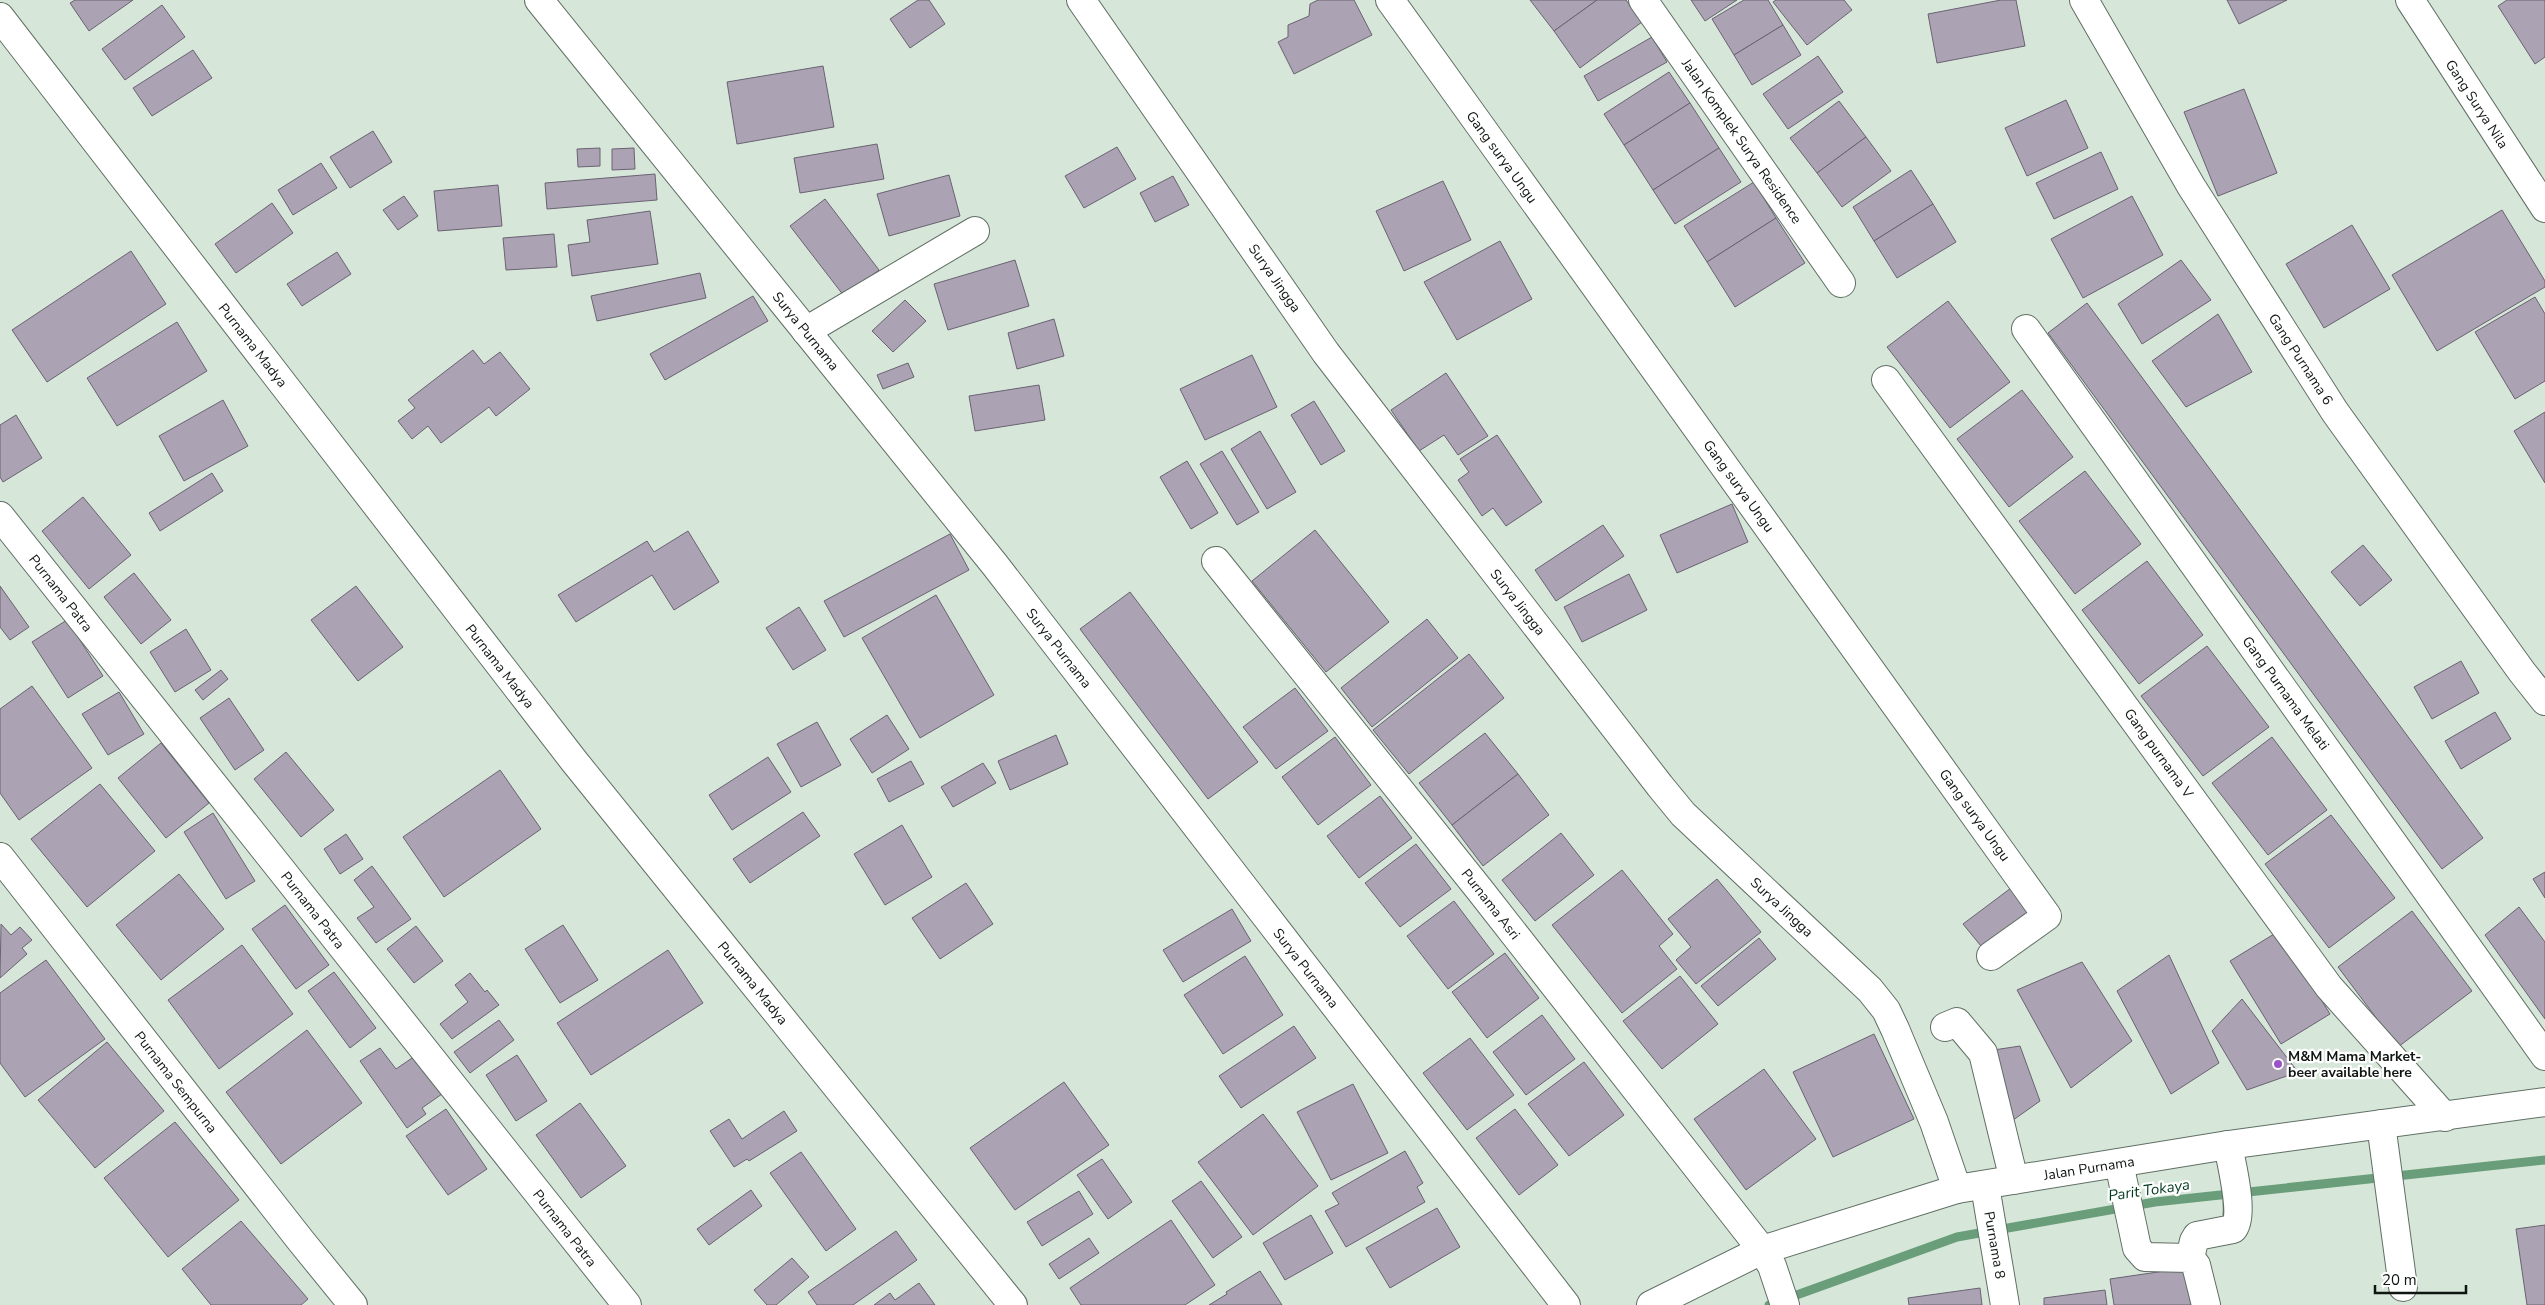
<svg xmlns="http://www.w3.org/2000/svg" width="2545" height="1305" viewBox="0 0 2545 1305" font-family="'Nunito Sans',sans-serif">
	<rect width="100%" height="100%" fill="#d6e7da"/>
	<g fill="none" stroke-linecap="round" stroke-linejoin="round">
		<!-- stream -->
		<path stroke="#6a9e7a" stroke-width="9" d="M1769 1305 1957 1237 2155 1202 2545 1160"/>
	</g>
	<!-- building -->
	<g fill="#aba2b3" stroke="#6a6271">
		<path d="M75 0H133L89 31 70 3Z"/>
		<path d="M918 0H929L945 24 910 48 890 19Z"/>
		<path d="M1318 0H1354L1372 35 1294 74 1278 42 1288 37V25L1309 16 1310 4Z"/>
		<path d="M1530 0H1597L1554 31Z"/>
		<path d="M1597 0H1626L1642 22 1580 68 1554 31Z"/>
		<path d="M1691 0H1737L1705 21Z"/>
		<path d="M1744 0H1768L1783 25 1734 55 1712 19Z"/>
		<path d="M1776 0H1844L1852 10 1807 45 1773 2Z"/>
		<path d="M2001 0H2016L2025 46 1937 63 1928 14Z"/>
		<path d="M2227 0H2287L2239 24Z"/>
		<path d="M2507 0H2545V57L2535 64 2498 6Z"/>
		<path d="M162 5 185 37 125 80 102 49Z"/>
		<path d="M1783 25 1801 55 1752 85 1734 55Z"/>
		<path d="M1652 37 1667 62 1598 101 1584 76Z"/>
		<path d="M193 50 212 78 152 116 133 88Z"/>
		<path d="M1818 56 1843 92 1788 129 1763 94Z"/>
		<path d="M823 66 834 127 737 144 727 82Z"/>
		<path d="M1669 72 1690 103 1624 145 1604 114Z"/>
		<path d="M2244 89 2277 173 2218 196 2184 112Z"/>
		<path d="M2066 100 2088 148 2027 176 2005 128Z"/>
		<path d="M1839 101 1866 137 1817 173 1790 138Z"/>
		<path d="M1690 103 1719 148 1653 190 1624 145Z"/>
		<path d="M373 131 392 162 350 188 330 157Z"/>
		<path d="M1866 137 1891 171 1842 207 1817 173Z"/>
		<path d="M877 144 884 179 800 193 794 158Z"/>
		<path d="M1117 147 1136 179 1084 208 1065 176Z"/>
		<path d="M600 148V166L578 167 577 149Z"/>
		<path d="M634 148 635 169 612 170V149Z"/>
		<path d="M1719 148 1741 182 1675 224 1653 190Z"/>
		<path d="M2101 152 2118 189 2054 219 2036 183Z"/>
		<path d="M321 163 337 188 293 215 278 190Z"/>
		<path d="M1911 170 1933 204 1874 241 1853 207Z"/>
		<path d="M655 174 657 200 547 209 545 183Z"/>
		<path d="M949 175 960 216 889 236 877 194Z"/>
		<path d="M1173 176 1189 205 1155 222 1140 193Z"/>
		<path d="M1443 181 1471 240 1404 271 1376 211Z"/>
		<path d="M1754 182 1776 218 1707 262 1684 226Z"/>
		<path d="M498 185 502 226 438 231 434 191Z"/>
		<path d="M404 196 418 216 398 230 383 210Z"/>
		<path d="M2132 196 2163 255 2083 298 2051 239Z"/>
		<path d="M825 199 879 270 844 296 790 226Z"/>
		<path d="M272 203 293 233 236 273 215 244Z"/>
		<path d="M1933 204 1956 242 1897 278 1874 241Z"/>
		<path d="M2502 210 2545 281V287L2437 351 2392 275Z"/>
		<path d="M650 211 658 264 572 276 568 245 590 242 587 220Z"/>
		<path d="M1776 218 1805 263 1735 307 1707 262Z"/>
		<path d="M2352 225 2390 289 2324 328 2286 264Z"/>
		<path d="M554 234 557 267 506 270 503 238Z"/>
		<path d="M1500 241 1532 299 1457 340 1424 282Z"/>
		<path d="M131 251 166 304 47 382 12 330Z"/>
		<path d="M337 252 351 274 302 306 287 284Z"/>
		<path d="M1015 260 1029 306 948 330 934 284Z"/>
		<path d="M2181 260 2211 300 2142 344 2118 304Z"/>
		<path d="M700 273 706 298 597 321 591 296Z"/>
		<path d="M753 296 768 321 665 380 650 354Z"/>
		<path d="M2535 297 2545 314V381L2515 399 2475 332Z"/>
		<path d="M905 300 926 321 893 352 872 331Z"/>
		<path d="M1948 301 2010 382 1950 428 1887 347Z"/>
		<path d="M2087 303 2483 838 2442 869 2048 333Z"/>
		<path d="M2218 314 2252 372 2186 407 2152 361Z"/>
		<path d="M1054 319 1064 356 1017 369 1008 333Z"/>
		<path d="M177 322 207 371 117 426 87 378Z"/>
		<path d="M473 350 484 364 500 352 530 389 496 416 489 407 441 443 428 426 412 439 398 421 415 408 408 400Z"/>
		<path d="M1252 355 1277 407 1205 440 1180 389Z"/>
		<path d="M908 363 914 377 883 389 877 375Z"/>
		<path d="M1446 373 1488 436 1458 455 1444 435 1419 451 1391 410Z"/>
		<path d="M1039 385 1045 420 975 431 969 396Z"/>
		<path d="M2022 390 2073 457 2009 507 1957 439Z"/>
		<path d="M223 400 248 446 184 481 159 436Z"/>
		<path d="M1314 401 1345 451 1321 465 1291 415Z"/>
		<path d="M2545 412V483L2514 431Z"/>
		<path d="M16 415 42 458 3 482 0 477V425Z"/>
		<path d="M1260 431 1296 492 1267 509 1231 449Z"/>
		<path d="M1497 435 1542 502 1506 526 1493 508 1482 516 1458 480 1469 472 1460 459Z"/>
		<path d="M1222 451 1259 512 1237 525 1200 464Z"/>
		<path d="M1187 461 1218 513 1191 529 1160 477Z"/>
		<path d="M2085 471 2141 544 2075 594 2019 521Z"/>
		<path d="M212 473 223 491 160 531 149 513Z"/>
		<path d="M83 497 131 555 89 589 42 531Z"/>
		<path d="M1732 504 1748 542 1677 573 1660 535Z"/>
		<path d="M1603 525 1624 556 1556 601 1535 570Z"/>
		<path d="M1315 530 1389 622 1326 672 1252 581Z"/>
		<path d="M688 531 719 582 674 610 652 575 576 622 558 595 647 541 654 552Z"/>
		<path d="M950 534 969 570 844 637 824 601Z"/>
		<path d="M2363 545 2392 580 2360 606 2331 572Z"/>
		<path d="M2147 561 2203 635 2139 684 2082 610Z"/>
		<path d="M134 573 171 620 141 644 104 597Z"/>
		<path d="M1629 574 1647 610 1582 642 1564 607Z"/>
		<path d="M0 586 29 627 10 640 0 627Z"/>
		<path d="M356 586 403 647 358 681 311 620Z"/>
		<path d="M1130 592 1258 762 1208 799 1080 629Z"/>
		<path d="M936 595 994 695 920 738 862 638Z"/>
		<path d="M799 607 826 650 793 670 766 628Z"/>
		<path d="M1427 619 1458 658 1372 727 1341 688Z"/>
		<path d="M67 620 103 676 68 698 32 642Z"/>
		<path d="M186 629 211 670 175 692 150 652Z"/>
		<path d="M2207 646 2269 727 2203 776 2141 696Z"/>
		<path d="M1469 654 1504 698 1409 774 1373 730Z"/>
		<path d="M2461 661 2479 693 2432 719 2414 687Z"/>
		<path d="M221 670 228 679 203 700 195 690Z"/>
		<path d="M32 686 92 768 19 820 0 793V709Z"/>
		<path d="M1295 688 1328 731 1276 769 1243 727Z"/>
		<path d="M119 692 144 734 108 755 82 714Z"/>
		<path d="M229 698 264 750 235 770 200 718Z"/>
		<path d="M2495 712 2511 739 2461 769 2445 741Z"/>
		<path d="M887 715 909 749 872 773 850 739Z"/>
		<path d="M817 722 841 765 801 787 777 744Z"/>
		<path d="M1485 733 1518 774 1452 825 1419 783Z"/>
		<path d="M1056 735 1068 764 1010 790 998 761Z"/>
		<path d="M1335 737 1371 785 1318 825 1282 777Z"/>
		<path d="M2272 737 2327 810 2268 855 2212 783Z"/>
		<path d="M161 743 209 803 166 838 118 778Z"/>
		<path d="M286 752 334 810 301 837 254 779Z"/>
		<path d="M768 757 791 792 732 830 709 795Z"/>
		<path d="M911 761 924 784 889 802 877 779Z"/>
		<path d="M983 763 996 783 953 807 941 787Z"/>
		<path d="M500 770 541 829 444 897 403 837Z"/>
		<path d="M1518 774 1549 815 1483 866 1452 825Z"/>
		<path d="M100 784 155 851 87 907 31 839Z"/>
		<path d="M1380 796 1412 838 1359 878 1327 836Z"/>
		<path d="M803 812 820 836 750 883 733 859Z"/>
		<path d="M213 813 255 881 226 899 184 832Z"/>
		<path d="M2331 815 2395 898 2329 948 2265 864Z"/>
		<path d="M902 825 932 877 885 905 854 854Z"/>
		<path d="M1561 833 1594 875 1535 921 1502 880Z"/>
		<path d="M346 834 363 859 340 874 324 849Z"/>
		<path d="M1416 844 1451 889 1400 927 1365 883Z"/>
		<path d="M372 866 411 919 376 943 357 918 374 907 354 880Z"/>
		<path d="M1622 870 1673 934 1659 946 1677 969 1622 1013 1552 925Z"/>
		<path d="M2545 872V898L2533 879Z"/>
		<path d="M179 874 224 929 161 980 116 925Z"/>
		<path d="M1717 879 1761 932 1696 984 1676 960 1691 947 1668 919Z"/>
		<path d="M966 883 993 924 940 959 912 918Z"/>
		<path d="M2011 888 2034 912 1985 951 1963 924Z"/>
		<path d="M1454 901 1494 954 1448 989 1407 936Z"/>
		<path d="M285 905 329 965 296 989 252 929Z"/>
		<path d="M2519 907 2545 942V1019L2485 935Z"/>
		<path d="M1232 909 1251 941 1183 982 1163 950Z"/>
		<path d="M2412 911 2472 991 2398 1047 2338 967Z"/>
		<path d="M1 924 11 935 20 927 32 940 22 948 27 954 0 978Z"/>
		<path d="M563 925 598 980 560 1003 525 949Z"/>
		<path d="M416 926 443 961 414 983 387 949Z"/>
		<path d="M2279 931 2330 1014 2281 1044 2230 961Z"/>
		<path d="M1759 938 1776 959 1718 1006 1701 986Z"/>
		<path d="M242 945 293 1014 219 1069 168 1000Z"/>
		<path d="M668 950 703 1003 591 1075 557 1023Z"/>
		<path d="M1505 953 1539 998 1487 1038 1452 992Z"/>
		<path d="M2169 955 2219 1063 2171 1094 2117 991Z"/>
		<path d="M1245 956 1283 1015 1223 1054 1184 995Z"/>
		<path d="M46 960 105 1039 25 1097 0 1063V993Z"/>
		<path d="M2082 962 2132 1041 2071 1088 2017 990Z"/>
		<path d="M334 972 376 1028 350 1048 308 991Z"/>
		<path d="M470 973 485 992 487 990 499 1005 452 1039 440 1024 468 1002 455 985Z"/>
		<path d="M1680 976 1718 1024 1662 1069 1623 1021Z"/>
		<path d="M2242 999 2298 1072 2247 1090 2212 1031Z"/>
		<path d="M1542 1015 1575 1059 1526 1095 1493 1052Z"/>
		<path d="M499 1020 514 1040 470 1073 454 1052Z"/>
		<path d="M1294 1026 1316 1058 1241 1108 1219 1076Z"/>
		<path d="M307 1030 362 1103 281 1164 226 1092Z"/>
		<path d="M1874 1034 1914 1119 1833 1157 1793 1072Z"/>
		<path d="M1470 1038 1514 1095 1467 1130 1423 1073Z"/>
		<path d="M107 1042 164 1111 95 1168 38 1100Z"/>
		<path d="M2020 1046 2040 1101 2009 1123 1987 1051Z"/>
		<path d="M380 1048 396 1069 415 1056 442 1094 422 1108 426 1114 407 1128 360 1061Z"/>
		<path d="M517 1055 547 1101 516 1121 486 1075Z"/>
		<path d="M1584 1062 1624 1115 1569 1156 1528 1104Z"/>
		<path d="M1764 1069 1816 1139 1746 1190 1694 1119Z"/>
		<path d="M1064 1082 1109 1145 1015 1210 970 1148Z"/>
		<path d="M1353 1084 1388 1153 1331 1180 1297 1112Z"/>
		<path d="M580 1103 626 1166 581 1198 536 1135Z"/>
		<path d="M446 1109 487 1169 448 1195 406 1136Z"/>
		<path d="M1515 1109 1558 1165 1519 1195 1476 1138Z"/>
		<path d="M784 1111 797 1131 749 1161 747 1159 734 1167 710 1131 729 1119 742 1139Z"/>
		<path d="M1263 1114 1318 1186 1253 1235 1198 1162Z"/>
		<path d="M175 1122 239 1200 168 1257 104 1178Z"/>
		<path d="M1405 1151 1423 1183 1417 1187 1425 1202 1346 1247 1325 1211 1339 1204 1332 1193Z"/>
		<path d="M801 1152 856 1229 826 1251 770 1173Z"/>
		<path d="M1102 1159 1132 1202 1108 1219 1077 1175Z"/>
		<path d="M1201 1181 1242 1237 1213 1258 1172 1201Z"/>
		<path d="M751 1190 762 1206 709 1245 697 1229Z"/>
		<path d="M1079 1191 1093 1214 1042 1246 1027 1222Z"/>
		<path d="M1437 1208 1460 1247 1390 1288 1366 1248Z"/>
		<path d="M1311 1215 1333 1253 1285 1280 1263 1243Z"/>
		<path d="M1171 1220 1215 1285 1185 1305H1081L1070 1288Z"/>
		<path d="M241 1221 308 1299 301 1305H211L182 1269Z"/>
		<path d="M2545 1225V1305H2527L2516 1229Z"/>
		<path d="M896 1231 917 1260 853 1305H817L808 1292Z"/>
		<path d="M1089 1238 1099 1253 1059 1279 1049 1264Z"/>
		<path d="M792 1258 809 1277 776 1305H767L754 1290Z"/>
		<path d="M2185 1268 2191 1305H2114L2110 1279Z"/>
		<path d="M1260 1271 1282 1305H1209L1227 1294 1226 1292Z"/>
		<path d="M919 1283 935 1305H874L890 1293 895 1300Z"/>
		<path d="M1980 1288 1982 1305H1909L1908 1298Z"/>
		<path d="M2105 1290 2107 1305H2044V1298Z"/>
	</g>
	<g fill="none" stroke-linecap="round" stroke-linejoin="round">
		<!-- minor casing -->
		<g stroke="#606f64" stroke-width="30">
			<g id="minor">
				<path d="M539 0 995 565 1566 1305"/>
				<path d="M1081 0 1326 353 1660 786 1683 814 1870 990 1886 1010 1895 1029 1934 1122 1957 1189"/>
				<path d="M1390 0 2047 916 1991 956"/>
				<path d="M1643 0 1841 283"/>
				<path d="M2084 0 2191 186 2335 412 2522 672 2545 701"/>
				<path d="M2410 0 2545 208"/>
				<path d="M0 17 574 761 1013 1305"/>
				<path d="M2026 329 2545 1056"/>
				<path d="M806 331 975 231"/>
				<path d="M1886 380 2329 987 2445 1117"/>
				<path d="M0 516 627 1305"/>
				<path d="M1216 561 1479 889 1762 1250 1772 1266 1785 1305"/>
				<path d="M0 857 301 1241 353 1305"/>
				<path d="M1945 1027 1957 1022 1983 1053 2014 1180"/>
				<path d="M2381 1124 2403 1287"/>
				<path d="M2119 1163 2137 1248 2145 1257 2190 1258 2196 1265 2206 1305"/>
				<path d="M1985 1186 2005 1305"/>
				<path d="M2190 1258 2194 1241 2197 1236 2233 1229C2245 1216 2231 1162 2228 1145"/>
			</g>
		</g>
		<!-- tertiary casing -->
		<g stroke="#606f64" stroke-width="30">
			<path id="tertiary" d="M1651 1305 1762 1250 1957 1189 2228 1145 2545 1102"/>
		</g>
		<!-- minor -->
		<use href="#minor" stroke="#fff" stroke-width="28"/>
		<!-- tertiary -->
		<use href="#tertiary" stroke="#fff" stroke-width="28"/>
	</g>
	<!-- markers -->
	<circle fill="#9a54c8" stroke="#fff" stroke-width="2" cx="2278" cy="1064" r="5"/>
	<g text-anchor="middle" stroke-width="4.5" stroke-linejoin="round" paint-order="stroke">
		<!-- street labels -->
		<g font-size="14" fill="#0f1511" stroke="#fff">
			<text transform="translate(2477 104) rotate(57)" y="5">Gang Surya Nila</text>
			<text transform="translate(1742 141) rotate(55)" y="5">Jalan Komplek Surya Residence</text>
			<text transform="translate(1502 157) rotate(54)" y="5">Gang surya Ungu</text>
			<text transform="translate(1275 278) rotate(55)" y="5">Surya Jingga</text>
			<text transform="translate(806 331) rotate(51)" y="5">Surya Purnama</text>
			<text transform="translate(253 345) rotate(52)" y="5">Purnama Madya</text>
			<text transform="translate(2301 359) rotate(57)" y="5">Gang Purnama 6</text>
			<text transform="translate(1739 486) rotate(54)" y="5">Gang surya Ungu</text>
			<text transform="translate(61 593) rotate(52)" y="5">Purnama Patra</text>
			<text transform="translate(1518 602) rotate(52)" y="5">Surya Jingga</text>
			<text transform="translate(1059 648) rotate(52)" y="5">Surya Purnama</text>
			<text transform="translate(500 666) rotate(52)" y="5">Purnama Madya</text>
			<text transform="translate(2286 693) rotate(54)" y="5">Gang Purnama Melati</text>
			<text transform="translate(2159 753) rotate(54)" y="5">Gang purnama V</text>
			<text transform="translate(1975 815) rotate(54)" y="5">Gang surya Ungu</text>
			<text transform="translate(1491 904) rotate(52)" y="5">Purnama Asri</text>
			<text transform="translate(1782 907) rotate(43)" y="5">Surya Jingga</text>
			<text transform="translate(313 910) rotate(52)" y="5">Purnama Patra</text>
			<text transform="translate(1306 968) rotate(52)" y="5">Surya Purnama</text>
			<text transform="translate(753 983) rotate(51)" y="5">Purnama Madya</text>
			<text transform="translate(176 1082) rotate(52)" y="5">Purnama Sempurna</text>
			<text transform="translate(2089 1168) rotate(-9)" y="5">Jalan Purnama</text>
			<text transform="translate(565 1228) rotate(52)" y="5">Purnama Patra</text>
			<text transform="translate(1995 1245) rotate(80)" y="5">Purnama 8</text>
		</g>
		<!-- poi labels -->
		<g font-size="14" font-weight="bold" fill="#0f1511" stroke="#fff" text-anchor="start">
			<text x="2288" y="1061">M&amp;M Mama Market-<tspan x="2288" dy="16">beer available here</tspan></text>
		</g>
		<!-- water labels -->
		<g font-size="15" font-style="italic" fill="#00391b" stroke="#fff">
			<text transform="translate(2149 1190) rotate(-8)" y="5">Parit Tokaya</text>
		</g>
	</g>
	<!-- scale -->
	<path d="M2375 1285v8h91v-8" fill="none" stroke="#0f1511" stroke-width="2.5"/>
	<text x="2382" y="1285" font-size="15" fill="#0f1511" stroke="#ffffff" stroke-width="4" paint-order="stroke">20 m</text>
</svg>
